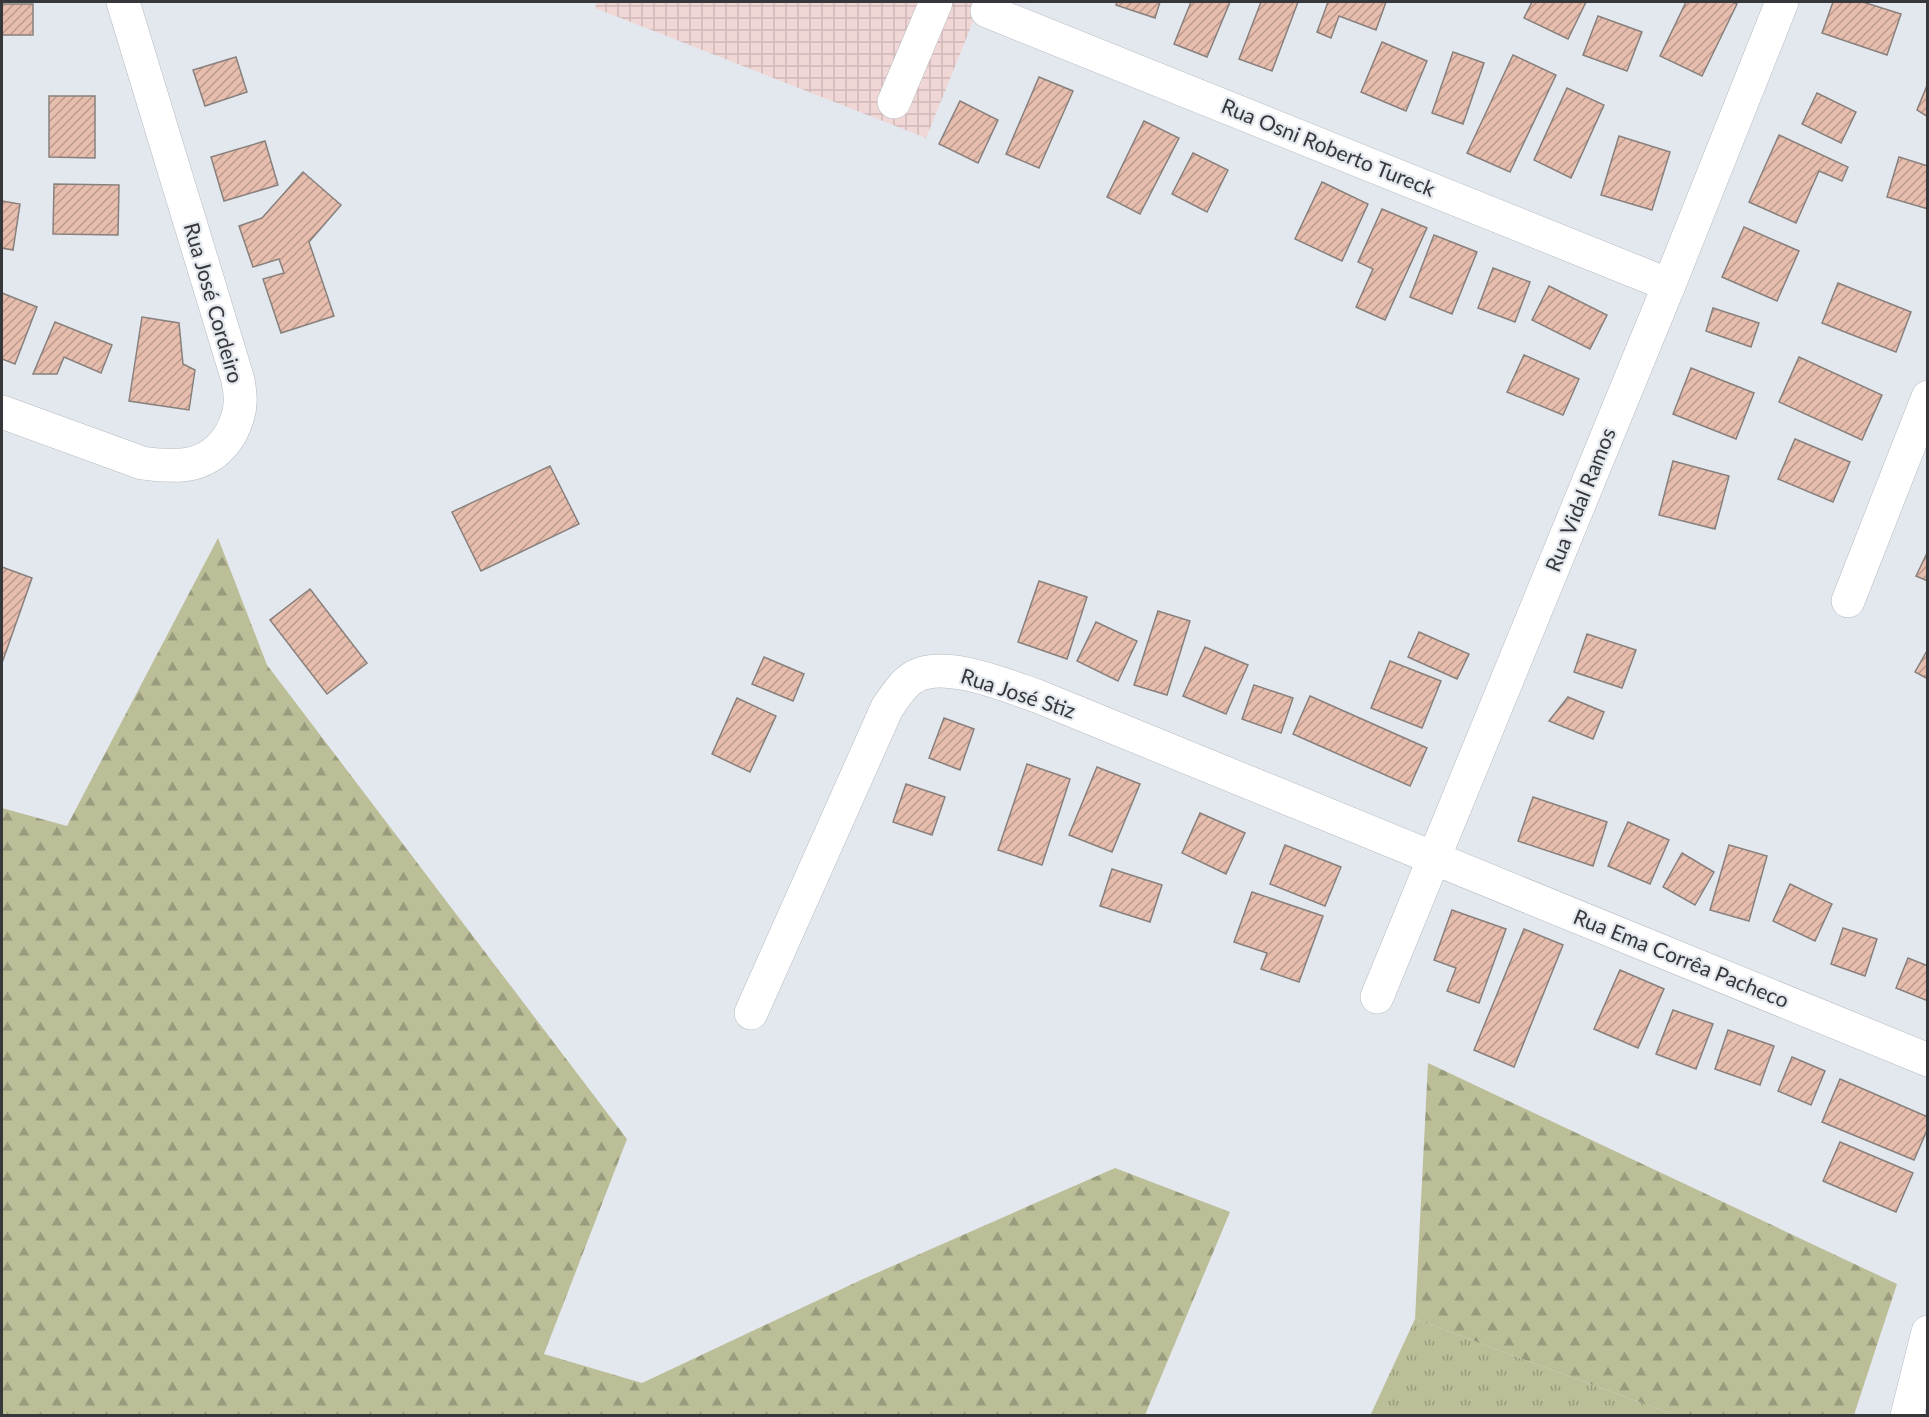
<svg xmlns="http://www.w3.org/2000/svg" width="1929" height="1417" viewBox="0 0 1929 1417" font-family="Lato,sans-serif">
	<defs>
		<pattern id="industrial-grid" width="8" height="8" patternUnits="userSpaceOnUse" patternTransform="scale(1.5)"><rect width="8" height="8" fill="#f1d6d6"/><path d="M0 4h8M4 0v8" fill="none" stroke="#cfb8b8"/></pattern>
		<pattern id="grass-tufts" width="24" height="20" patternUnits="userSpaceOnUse" patternTransform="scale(1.5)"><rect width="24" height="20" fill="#bcbe98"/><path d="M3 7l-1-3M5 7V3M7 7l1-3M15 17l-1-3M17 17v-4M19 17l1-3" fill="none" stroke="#9a9b7d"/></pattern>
		<pattern id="forest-firs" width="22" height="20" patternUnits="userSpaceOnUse" patternTransform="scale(1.5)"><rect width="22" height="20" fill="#bcbe98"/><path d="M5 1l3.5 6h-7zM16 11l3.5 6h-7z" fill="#9a9b7d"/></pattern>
		<pattern id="building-hatch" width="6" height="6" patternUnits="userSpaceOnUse" patternTransform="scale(1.5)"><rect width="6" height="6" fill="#e7beae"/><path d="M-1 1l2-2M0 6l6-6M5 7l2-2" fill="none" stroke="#bc9b8f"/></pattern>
	</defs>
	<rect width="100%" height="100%" fill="#e3e8ef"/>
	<!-- industrial -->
	<path fill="url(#industrial-grid)" d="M597 2H981L926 138 595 8Z"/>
	<!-- grass -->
	<path fill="url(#grass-tufts)" d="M1415 1319 1674 1415 1370 1416Z"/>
	<!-- forest -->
	<g fill="url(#forest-firs)">
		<path d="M218 538 267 665 627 1139 544 1354 642 1383 863 1279 1115 1168 1230 1212 1145 1415H2V808L67 826Z"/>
		<path d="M1428 1063 1897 1284 1854 1415H1674L1415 1319Z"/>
	</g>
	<!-- building -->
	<g fill="url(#building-hatch)" stroke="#88807d" stroke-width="1.5">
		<path d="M1117 2H1160L1155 18 1116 5Z"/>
		<path d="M1191 2H1230L1207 57 1174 44Z"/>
		<path d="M1261 2H1298L1272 71 1239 59Z"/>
		<path d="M1328 2H1386L1376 30 1339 16 1331 38 1317 32Z"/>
		<path d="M1532 2H1586L1568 39 1524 18Z"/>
		<path d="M1686 2H1732L1737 4 1702 76 1660 56Z"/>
		<path d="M1833 2H1863L1901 14 1887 55 1822 33Z"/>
		<rect x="2" y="4" width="31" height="31"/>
		<path d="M1598 16 1642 32 1627 71 1583 55Z"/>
		<path d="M1382 42 1427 61 1406 111 1361 92Z"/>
		<path d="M1453 52 1484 63 1463 124 1432 113Z"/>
		<path d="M1513 55 1556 75 1510 172 1467 153Z"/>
		<path d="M236 57 247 92 205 106 193 70Z"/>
		<path d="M1039 77 1073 91 1039 168 1006 154Z"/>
		<path d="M1928 83V117L1917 110Z"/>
		<path d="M1567 88 1604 105 1571 178 1534 160Z"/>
		<path d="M1817 93 1856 112 1841 143 1802 124Z"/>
		<path d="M49 96H95V158L49 157Z"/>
		<path d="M960 101 998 120 978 163 939 144Z"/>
		<path d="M1144 121 1179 138 1140 214 1107 197Z"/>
		<path d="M1779 135 1848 167 1842 181 1819 171 1796 223 1749 202Z"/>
		<path d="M1619 136 1670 152 1652 210 1601 195Z"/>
		<path d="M265 141 278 185 224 201 211 157Z"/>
		<path d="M1193 153 1228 170 1207 212 1172 194Z"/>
		<path d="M1899 157 1928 166V209L1887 197Z"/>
		<path d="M303 172 341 205 309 242 334 316 281 333 263 279 284 273 279 259 253 267 239 226 262 218Z"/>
		<path d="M1322 182 1368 204 1342 261 1295 239Z"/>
		<path d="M54 184 119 185 118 235 53 234Z"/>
		<path d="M2 201 20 204 13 250 2 248Z"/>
		<path d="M1382 209 1427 228 1385 320 1356 307 1373 269 1358 262Z"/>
		<path d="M1744 227 1799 251 1777 301 1722 277Z"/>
		<path d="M1434 235 1477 252 1452 314 1410 297Z"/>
		<path d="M1493 268 1530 282 1515 322 1478 308Z"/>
		<path d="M1838 283 1911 312 1896 352 1822 323Z"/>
		<path d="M1549 286 1607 315 1590 349 1532 320Z"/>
		<path d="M2 293 37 307 15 364 2 359Z"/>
		<path d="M1713 308 1759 323 1751 347 1706 331Z"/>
		<path d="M142 317 179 323 183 364 195 370 189 410 129 401Z"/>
		<path d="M55 322 112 345 101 373 64 357 57 374H33Z"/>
		<path d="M1524 355 1579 379 1563 415 1507 392Z"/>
		<path d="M1799 357 1882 395 1862 440 1779 402Z"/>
		<path d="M1691 368 1754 393 1736 439 1673 414Z"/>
		<path d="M1795 439 1850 462 1833 502 1778 479Z"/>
		<path d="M1673 461 1729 476 1715 529 1659 515Z"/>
		<path d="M550 466 579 524 481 571 452 512Z"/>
		<path d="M1928 551V581L1916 576Z"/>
		<path d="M2 567 32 578 2 663Z"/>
		<path d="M1039 581 1087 597 1067 659 1018 642Z"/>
		<path d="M310 589 367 663 327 694 270 620Z"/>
		<path d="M1158 611 1190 621 1167 695 1134 685Z"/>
		<path d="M1096 622 1137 641 1118 681 1077 661Z"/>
		<path d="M1419 632 1469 654 1457 679 1408 657Z"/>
		<path d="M1587 634 1636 650 1622 688 1574 672Z"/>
		<path d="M1205 647 1248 665 1226 714 1183 696Z"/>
		<path d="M1928 649V679L1915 672Z"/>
		<path d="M764 657 804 674 793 701 752 684Z"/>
		<path d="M1390 661 1441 681 1422 728 1371 708Z"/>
		<path d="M1254 685 1293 698 1281 733 1242 719Z"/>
		<path d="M1310 696 1427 748 1410 786 1293 734Z"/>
		<path d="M1568 697 1604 712 1593 739 1549 721Z"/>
		<path d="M737 698 776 716 750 772 712 754Z"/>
		<path d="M944 718 974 729 960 770 929 758Z"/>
		<path d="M1027 764 1070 779 1042 865 998 850Z"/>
		<path d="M1097 767 1140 784 1112 852 1069 835Z"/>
		<path d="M906 784 945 797 932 835 893 822Z"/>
		<path d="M1533 797 1607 822 1593 866 1518 841Z"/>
		<path d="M1200 813 1245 833 1226 874 1182 853Z"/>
		<path d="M1628 822 1669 840 1650 884 1608 866Z"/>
		<path d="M1285 845 1341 867 1325 906 1270 884Z"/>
		<path d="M1729 845 1767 856 1749 921 1710 910Z"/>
		<path d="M1682 853 1714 872 1695 905 1663 887Z"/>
		<path d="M1112 869 1162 885 1150 922 1100 906Z"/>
		<path d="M1790 884 1832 904 1815 941 1773 921Z"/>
		<path d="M1252 892 1323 916 1299 982 1261 969 1267 953 1234 942Z"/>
		<path d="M1452 910 1506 929 1479 1003 1447 991 1456 968 1434 960Z"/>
		<path d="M1843 928 1877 939 1865 976 1831 964Z"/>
		<path d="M1524 929 1563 945 1514 1067 1474 1050Z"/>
		<path d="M1908 958 1928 966V1001L1896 988Z"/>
		<path d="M1620 970 1664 989 1638 1048 1594 1029Z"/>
		<path d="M1673 1010 1713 1024 1696 1069 1656 1054Z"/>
		<path d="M1728 1030 1774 1046 1760 1085 1715 1069Z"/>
		<path d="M1792 1057 1825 1071 1811 1105 1778 1091Z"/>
		<path d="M1840 1079 1928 1117V1128L1914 1160 1822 1122Z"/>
		<path d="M1840 1142 1913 1173 1896 1212 1823 1181Z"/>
	</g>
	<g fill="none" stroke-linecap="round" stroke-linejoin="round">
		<!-- minor casing -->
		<g stroke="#b5bac1" stroke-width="34">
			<g id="minor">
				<path d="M987 11 1669 285"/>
				<path d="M894 102 936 2"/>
				<path d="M2 412 142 463C178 468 210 469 231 433 235 425 240 412 240 403 241 395 239 387 238 380L123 2"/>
				<path d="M1848 601 1928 397"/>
				<path d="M1377 997 1669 285 1782 2"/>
				<path d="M751 1013 887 708C894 698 903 683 914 677 944 659 1007 686 1037 696L1928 1060"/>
				<path d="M1907 1416 1928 1332"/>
			</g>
		</g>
		<!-- minor -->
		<use href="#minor" stroke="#fff" stroke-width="33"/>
	</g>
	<g text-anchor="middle" stroke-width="4.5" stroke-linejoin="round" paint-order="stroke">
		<!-- street labels -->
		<g font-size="21" fill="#36373a" stroke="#e3e8ef">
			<text transform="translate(1328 148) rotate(22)" y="7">Rua Osni Roberto Tureck</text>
			<text transform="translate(213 303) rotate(74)" y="7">Rua José Cordeiro</text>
			<text transform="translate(1581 500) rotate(-68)" y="7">Rua Vidal Ramos</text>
			<text transform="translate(1018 694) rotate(18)" y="7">Rua José Stiz</text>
			<text transform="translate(1681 959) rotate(22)" y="7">Rua Ema Corrêa Pacheco</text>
		</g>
	</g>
	<!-- border -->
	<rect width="1929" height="1417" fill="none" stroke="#36373a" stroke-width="6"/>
</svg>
